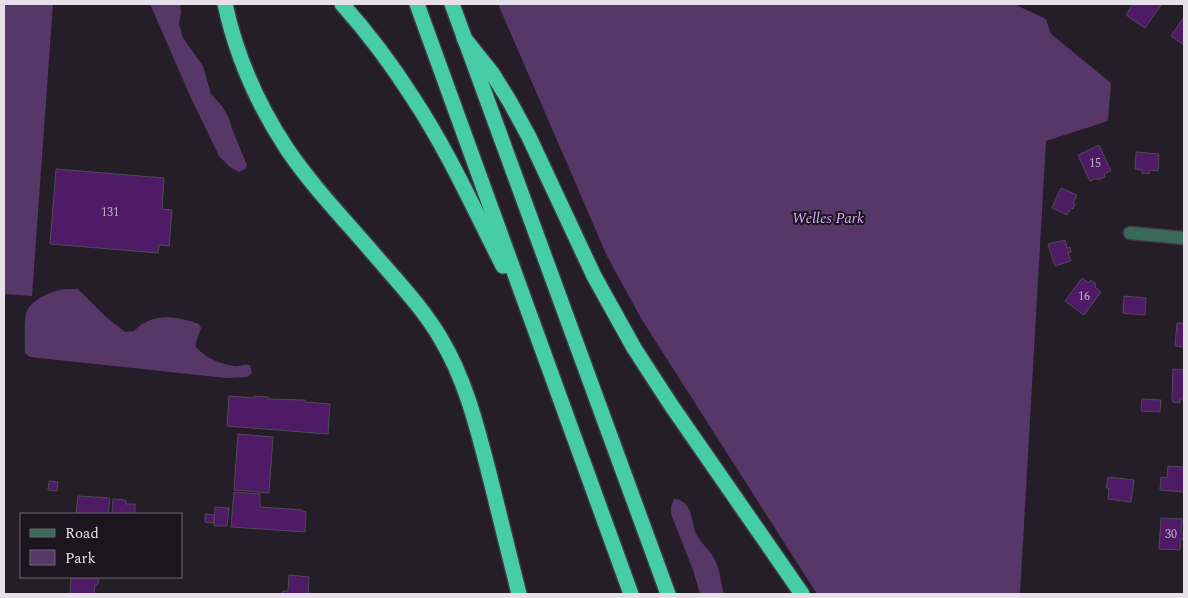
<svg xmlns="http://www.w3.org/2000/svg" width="1188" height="598" viewBox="0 0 1188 598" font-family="Spectral,serif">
	<rect width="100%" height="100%" fill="#251e29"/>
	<!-- green -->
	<g fill="#573668">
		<path d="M4 4H53L32 296 4 294Z"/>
		<path d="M150 4H180L181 12 179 24 183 38 203 66 211 94 222 106 229 118 232 129 247 165 245 169 239 172 230 167 219 156 191 98Z"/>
		<path d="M498 4H1014L1046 19 1051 34 1111 83 1108 121 1046 141 1020 594H817L642 320 607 256Z"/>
		<path d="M66 289H78L105 316 125 332 134 331C153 312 175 316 199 324L201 328 195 345C202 357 221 364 234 366 240 367 244 363 250 365L252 373 247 377 226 378 30 357 25 353C25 343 24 322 26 313 31 299 53 290 66 289Z"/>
		<path d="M674 499C692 501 691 518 695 531 699 542 710 550 715 560 720 570 721 584 724 594H700L693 570 671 514V506Z"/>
	</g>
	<!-- building -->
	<g fill="#4f1b66" stroke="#514955">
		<path d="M1133 4H1160L1161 5 1145 28 1126 15Z"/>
		<path d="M1183 18 1184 19V45L1171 36Z"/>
		<path d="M1099 145 1111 171 1104 174 1105 177 1098 180 1097 178 1090 181 1078 155Z"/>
		<path d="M1136 152 1159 154 1158 171 1149 170V174L1142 173V170L1135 169Z"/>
		<path d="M56 169 164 178 162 209 172 210 169 246 159 245 158 253 50 244Z"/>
		<path d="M1061 188 1077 195 1073 203 1075 204 1073 209 1071 208 1067 215 1052 208Z"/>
		<path d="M1065 240 1067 248 1070 247 1071 252 1068 253 1071 261 1055 266 1048 244Z"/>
		<path d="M1082 278 1089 283 1091 280 1096 284 1095 287 1101 292 1084 315 1065 301Z"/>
		<path d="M1124 296 1146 298 1145 315 1123 313Z"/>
		<path d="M1177 323H1184V347L1175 346Z"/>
		<path d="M1173 369 1184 370V399H1180V403L1173 402 1172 398Z"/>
		<path d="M229 396 254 398V396L268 397V399L305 400V402L330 404 328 434 227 426Z"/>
		<path d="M1142 399 1161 400 1160 412 1141 411Z"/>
		<path d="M238 434 273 437 269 493 234 490Z"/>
		<path d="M1168 466 1184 467V492L1160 490 1161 477 1167 478Z"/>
		<path d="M1108 477 1134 480 1131 502 1108 499 1109 488H1106Z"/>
		<path d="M49 481 58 482 57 491 48 490Z"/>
		<path d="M234 492 260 494V507L302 510V511L306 512 305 532 231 527Z"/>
		<path d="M78 496 110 498 108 514H76Z"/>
		<path d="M113 499 126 500V504H135V514H112Z"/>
		<path d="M215 507 229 508 227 526H214Z"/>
		<path d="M205 514 214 515V523L205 522Z"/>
		<path d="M1161 518 1182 519 1181 533 1184 534V539H1181L1180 550 1159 549Z"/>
		<path d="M289 575 309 577 308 594H282L283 591H288Z"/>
		<path d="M71 577H96L99 580 98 584 95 586 94 594H70Z"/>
	</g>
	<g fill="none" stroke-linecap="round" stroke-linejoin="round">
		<!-- minor casing -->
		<g stroke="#403944" stroke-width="15">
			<path id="minor" d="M1130 233 1184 238"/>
		</g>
		<!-- highway casing -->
		<g stroke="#403944" stroke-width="18">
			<g id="highway">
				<path d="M225 4C236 55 258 105 287 149 312 186 344 219 373 253 397 281 423 308 441 339 466 381 477 427 489 473 499 514 509 554 519 594"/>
				<path d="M342 4C368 33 392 65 413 98 448 151 474 209 503 266"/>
				<path d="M417 4 631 594"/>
				<path d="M452 4 668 594"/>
				<path d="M464 38 492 73 510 102 529 137 594 276 634 348 671 405 802 594"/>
			</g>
		</g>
		<!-- minor -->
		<use href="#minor" stroke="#396959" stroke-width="12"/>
		<!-- highway -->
		<use href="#highway" stroke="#46cda8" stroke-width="15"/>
	</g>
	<g text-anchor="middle" stroke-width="4" stroke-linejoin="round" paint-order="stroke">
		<!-- number labels -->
		<g font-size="12" fill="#c0b0c8">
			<text x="1095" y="167">15</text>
			<text x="110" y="216">131</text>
			<text x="1084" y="300">16</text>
			<text x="1171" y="538">30</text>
		</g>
		<!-- park labels -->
		<g font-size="15" font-style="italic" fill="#dea8fb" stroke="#1b151f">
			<text x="828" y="223">Welles Park</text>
		</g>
	</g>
	<!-- border -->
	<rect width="1188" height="598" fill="none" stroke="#e6e1e9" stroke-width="10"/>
	<!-- legend -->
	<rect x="20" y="513" width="162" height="65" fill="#1b151f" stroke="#6c6770"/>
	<rect x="30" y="529" width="25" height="8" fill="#396959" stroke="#6c6770"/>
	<text x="65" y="538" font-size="15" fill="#e6e1e9">Road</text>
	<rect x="30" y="550" width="25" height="15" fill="#573668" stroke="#6c6770"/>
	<text x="65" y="563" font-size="15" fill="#e6e1e9">Park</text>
</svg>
